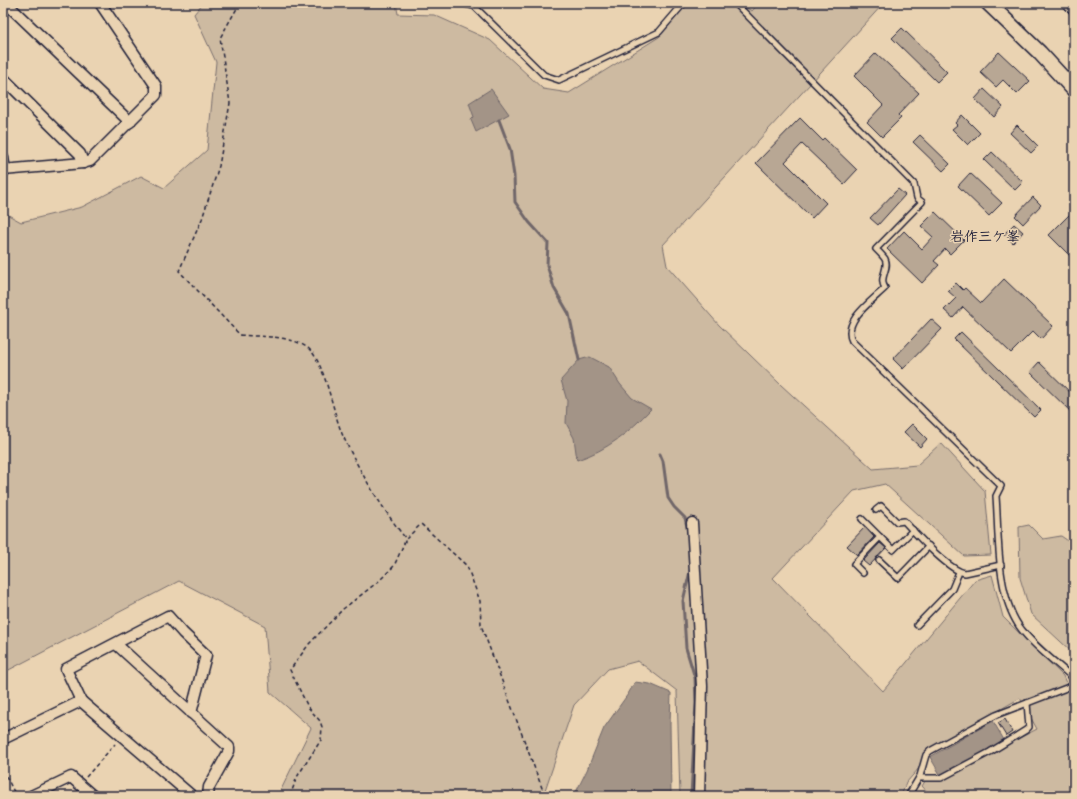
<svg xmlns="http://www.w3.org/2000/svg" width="1077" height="799" viewBox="0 0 1077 799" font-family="'Comic Neue','Klee One',sans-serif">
	<rect width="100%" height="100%" fill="#ead3b2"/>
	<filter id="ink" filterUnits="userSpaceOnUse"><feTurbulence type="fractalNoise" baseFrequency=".025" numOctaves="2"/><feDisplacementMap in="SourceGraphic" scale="8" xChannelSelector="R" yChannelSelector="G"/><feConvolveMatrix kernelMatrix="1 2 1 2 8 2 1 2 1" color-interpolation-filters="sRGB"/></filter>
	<g filter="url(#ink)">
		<!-- green -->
		<g fill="#cdbaa1" stroke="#786e6e">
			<path d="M203 3H396L398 14 434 15 490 40 543 89 569 93 659 37 688 3H738L752 11 759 3H884L663 245 667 266 719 325 781 385 873 469 917 465 941 443 985 491 991 555 964 556 885 484 854 491 773 578 883 691 975 580 992 575 1003 617 1063 676 1074 701V796H931L922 786 929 775 941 779 1037 729 1020 698 923 754 920 767 906 783 901 796H680L677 691 638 661 608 669 574 705 543 796H278L311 728 270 692 265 626 179 581 3 673V212L21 222 82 207 141 176 164 188 207 150 216 62 194 14Z"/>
			<path d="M1029 525 1043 539 1061 536 1074 545V654L1031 614 1020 578 1019 527Z"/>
		</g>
		<!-- water -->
		<g fill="#a39487" stroke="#6f6669">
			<path d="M491 89 509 114 476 132 471 120 474 117 469 103Z"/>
			<path d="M590 357 609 367 620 384 632 398 651 409C629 432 608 450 577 460L574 438 566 423 567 401 561 380 579 360Z"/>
			<path d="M635 682 650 684 671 693 670 724 671 796H574L587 770 604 728 628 694Z"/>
			<path d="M993 721 1004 740 941 776 930 757Z"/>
		</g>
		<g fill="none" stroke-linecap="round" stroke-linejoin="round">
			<!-- stream -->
			<g stroke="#6f6669" stroke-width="3">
				<path d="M499 120 510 149 514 176 515 202 529 222 548 243 547 265 554 288 569 314 579 360"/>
				<path d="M660 454 663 461 668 498 674 507 685 518 689 536"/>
				<path d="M691 567 683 601 686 648 695 678 696 702 691 796"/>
			</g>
		</g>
		<!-- building -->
		<g fill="#b8a794" stroke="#22223b">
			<path d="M1059 3H1074V18Z"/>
			<path d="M902 28 947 72 937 82 892 38Z"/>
			<path d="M999 52 1030 81 1017 94 1003 80 996 87 980 72Z"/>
			<path d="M876 53 919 93 898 115 901 118 882 137 867 122 883 105 854 76Z"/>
			<path d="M984 89 1003 107 994 117 975 99Z"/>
			<path d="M962 115 980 133 968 145 952 129 957 125 955 123Z"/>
			<path d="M800 118 822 140 824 138 857 170 844 184 802 144 785 162 826 203 812 218 756 163Z"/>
			<path d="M1017 125 1038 146 1031 153 1010 133Z"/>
			<path d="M920 135 950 164 943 171 913 142Z"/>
			<path d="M992 152 1023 182 1015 190 984 160Z"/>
			<path d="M970 173 1002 203 989 216 958 186Z"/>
			<path d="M898 189 905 195 878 225 870 218Z"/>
			<path d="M1033 197 1041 205 1023 224 1015 216Z"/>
			<path d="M1074 210V260L1049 235Z"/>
			<path d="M935 212 964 240 950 254 945 249 934 261 939 265 922 283 887 249 904 231 922 249 933 237 921 226Z"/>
			<path d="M1014 224 1023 232 1013 243 1004 234Z"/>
			<path d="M1004 279 1053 326 1041 339 1033 331 1011 353 963 307 953 318 944 310 956 298 948 291 956 283 963 290 965 288 981 303Z"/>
			<path d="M931 319 942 329 903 369 893 359Z"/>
			<path d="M961 332 1041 410 1034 417 954 339Z"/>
			<path d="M1039 362 1074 396V415L1030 372Z"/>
			<path d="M912 424 927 439 920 447 904 432Z"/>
			<path d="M865 527 874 537 857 555 847 546Z"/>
			<path d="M880 543 886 548 869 566 863 561Z"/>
			<path d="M1005 719 1012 732 1006 736 998 723Z"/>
		</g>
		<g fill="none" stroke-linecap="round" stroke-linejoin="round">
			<!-- lane casing -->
			<g stroke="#22223b" stroke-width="8">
				<g id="lane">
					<path d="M461 3 474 6 544 75 559 80 659 32 684 3"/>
					<path d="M735 3 914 184 917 198 922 202 876 249C879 252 883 256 885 259 890 269 878 277 885 288 872 301 842 321 852 341L1001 486 996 496C999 536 996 592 1019 626 1033 646 1056 662 1074 679"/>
					<path d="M876 510 881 506 897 522 904 521C916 534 949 571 965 573L1001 565"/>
					<path d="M862 519 893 550 913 530"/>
					<path d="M879 560 898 578 929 546"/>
					<path d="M863 573 854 564 880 537"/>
					<path d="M917 625 952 589 959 572"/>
					<path d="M919 778H941L990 752 1026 730 1029 727 1027 703"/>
					<path d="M908 796 920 776 926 755 930 751 996 715 1074 685"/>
				</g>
			</g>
			<!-- street casing -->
			<g stroke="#22223b" stroke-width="13">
				<g id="street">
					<path d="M6 3 130 122"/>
					<path d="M3 78 80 154 83 163"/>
					<path d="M3 158 5 169"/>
					<path d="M3 170 83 163 90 161 156 95V86L100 3"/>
					<path d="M692 523 702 686 699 796"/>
					<path d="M116 644 229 747V751L209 787 208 796"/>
					<path d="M81 701 66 669 168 616 183 633 206 655 191 713"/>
					<path d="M3 739 81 701 192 796"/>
					<path d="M31 796 71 777 93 796"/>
				</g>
			</g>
			<!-- secondary casing -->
			<g stroke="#22223b" stroke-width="17">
				<path id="secondary" d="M988 3 1040 53 1074 90"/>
			</g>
			<!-- path -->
			<g stroke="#22223b" stroke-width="1.5" stroke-dasharray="4 3" stroke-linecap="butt">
				<path d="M240 3 220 38 230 103 219 166 202 219 179 271 240 335C261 337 290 335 308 348 326 363 333 416 344 438 359 471 384 511 406 539L421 524 467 566 480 601 481 625 545 796"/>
				<path d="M3 770 16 796"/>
				<path d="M86 777 115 744"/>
				<path d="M290 796 297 777 321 740 322 727 320 721 308 707 290 670 309 644 343 609 379 581 394 566 406 539"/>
			</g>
			<!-- lane -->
			<use href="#lane" stroke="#ead3b2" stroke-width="5"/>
			<!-- street -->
			<use href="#street" stroke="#ead3b2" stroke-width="10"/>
			<!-- secondary -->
			<use href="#secondary" stroke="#ead3b2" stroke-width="14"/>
		</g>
	</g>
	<g text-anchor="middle" stroke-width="3" stroke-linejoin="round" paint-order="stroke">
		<!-- quarter labels -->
		<g font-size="14" font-weight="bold" fill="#22223b" stroke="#ead3b2">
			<text x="985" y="241">岩作三ケ峯</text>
		</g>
	</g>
	<!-- margin -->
	<rect width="1077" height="799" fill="none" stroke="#ead3b2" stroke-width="16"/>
	<rect x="8" y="8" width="1061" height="783" fill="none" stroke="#22223b" stroke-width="1.5" filter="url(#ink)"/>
</svg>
